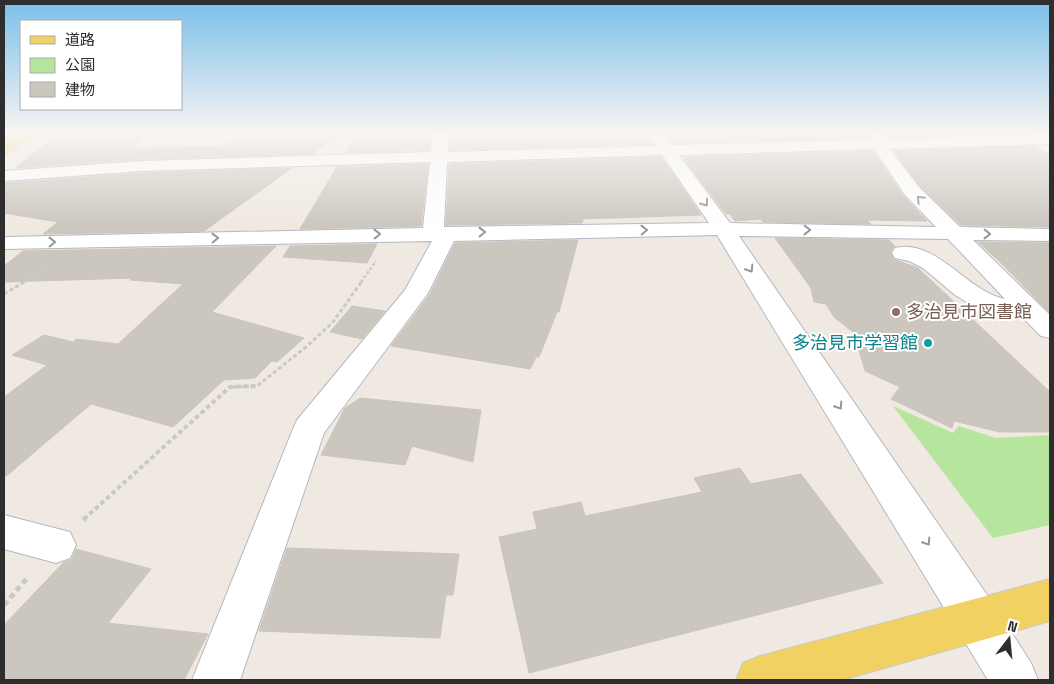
<svg xmlns="http://www.w3.org/2000/svg" width="1054" height="684" viewBox="0 0 1054 684" font-family="'Space Grotesk','Noto Sans JP',sans-serif">
	<rect width="100%" height="100%" fill="#efe9e1"/>
	<!-- green -->
	<path fill="#b6e59e" d="M893 406 953 433 959 426 996 438 1050 435V525L993 538Z"/>
	<!-- building -->
	<g fill="#cbc7bf" stroke="#cbc5ba">
		<path d="M61 132H147L133 148 224 146 227 143 263 142V132H343L312 154 142 159 15 168Z"/>
		<path d="M358 132H431L429 150 345 153Z"/>
		<path d="M451 132 652 134 648 138 652 144 450 150Z"/>
		<path d="M708 132H864L868 138 673 143 663 133Z"/>
		<path d="M884 132H1005L1008 133 888 137Z"/>
		<path d="M1034 146 1050 155V227L961 225 920 186 894 151Z"/>
		<path d="M873 151 903 196 927 221 867 220 871 224 763 222 761 219 735 221 730 214H726L683 157Z"/>
		<path d="M661 157 701 215 583 219 582 223 446 225 449 164Z"/>
		<path d="M428 164 421 226 300 229 337 167Z"/>
		<path d="M292 168 204 231 43 234 58 222 4 213V183L142 173Z"/>
		<path d="M775 238 889 240 895 246 890 252 893 259 918 268 1050 392V432H1000L954 421 952 428 891 399 900 387 865 371 854 333 834 317 826 304 814 302 811 288Z"/>
		<path d="M578 240 559 312H557L539 357H536L530 369 391 346 430 294 455 243Z"/>
		<path d="M978 242 1050 243V313L999 261Z"/>
		<path d="M377 244 367 263 283 257 290 246Z"/>
		<path d="M276 246 212 312 304 338 277 362 272 361 255 378 224 380 173 427 91 404 4 478V397L47 365 12 355 44 335 73 342 76 339 118 344 183 284 130 280 134 278 4 282V266L23 251Z"/>
		<path d="M352 306 385 311 362 339 330 332Z"/>
		<path d="M360 398 481 410 473 462 412 446 405 465 321 455 345 408Z"/>
		<path d="M740 468 751 484 801 474 883 583 529 673 499 537 537 529 533 512 581 502 585 516 702 492 694 478Z"/>
		<path d="M287 548 459 554 453 595H446L440 638 259 631Z"/>
		<path d="M76 549 151 569 108 623 208 634 184 680H4V625L63 563 72 559Z"/>
	</g>
	<g fill="none" stroke-linecap="round" stroke-linejoin="round">
		<!-- minor casing -->
		<g stroke="#b4b7c1" stroke-width="2">
			<g id="minor">
				<path d="M433 132H449L448 152 656 146 650 138 653 135C663 132 666 138 672 145L871 140 866 132H882L887 139 1050 134V144L890 149 919 187 960 227 1050 229V241L973 240 1050 315V338L1041 336 1023 318 990 311 970 304 955 295 923 268 909 261 895 258 892 253 895 248C936 238 966 291 1005 299L948 239 739 236 994 605 1031 663 1038 680H988L717 235 454 241 428 293 324 433 240 680H192L293 429 297 420 405 290 432 241 4 249V237L423 228 430 162 142 171 4 181V171L142 161 431 152ZM874 149 905 195 936 227 730 223 679 155ZM662 155 709 223 444 227 447 162Z"/>
				<path d="M4 515 70 532 76 545 70 558 56 563 4 549Z"/>
			</g>
		</g>
		<!-- major casing -->
		<g stroke="#c9c9c9" stroke-width="2">
			<g id="major">
				<path d="M18 132H36L10 152 4 154V142Z"/>
				<path d="M1050 579V621L842 680H736L743 663 760 656Z"/>
			</g>
		</g>
		<!-- path-far3 -->
		<g stroke="#c9c9c9" stroke-width="2.5" stroke-dasharray="3 2" stroke-linecap="butt">
			<path d="M24 282 46 269"/>
			<path d="M361 282 376 261"/>
		</g>
		<!-- path-far2 -->
		<g stroke="#c9c9c9" stroke-width="3" stroke-dasharray="4 2.5" stroke-linecap="butt">
			<path d="M4 294 26 281"/>
			<path d="M232 387 257 386 306 347 333 322 362 281"/>
		</g>
		<!-- path-far1 -->
		<path stroke="#c9c9c9" stroke-width="4" stroke-dasharray="4.5 3" stroke-linecap="butt" d="M84 519 230 387 257 386"/>
		<!-- path -->
		<g stroke="#c9c9c9" stroke-width="5" stroke-dasharray="5.5 4" stroke-linecap="butt">
			<path d="M83 520 86 518"/>
			<path d="M4 605 29 576"/>
		</g>
		<!-- minor -->
		<use href="#minor" fill="#fff" fill-rule="evenodd"/>
		<!-- major -->
		<use href="#major" fill="#f2d163" fill-rule="evenodd"/>
	</g>
	<!-- one-way arrows -->
	<defs><path id="oneway-chevron" d="M-2-3.5L2.5 0L-2 3.5" fill="none" stroke-width="1.6" stroke-linecap="round" stroke-linejoin="round" transform="scale(1.25)"/></defs>
	<g stroke="#969696">
		<use href="#oneway-chevron" transform="translate(920 199) rotate(-135)"/>
		<use href="#oneway-chevron" transform="translate(705 203) rotate(54)"/>
		<use href="#oneway-chevron" transform="translate(644 230) rotate(-1)"/>
		<use href="#oneway-chevron" transform="translate(807 230) rotate(1)"/>
		<use href="#oneway-chevron" transform="translate(482 232) rotate(-1)"/>
		<use href="#oneway-chevron" transform="translate(377 234) rotate(-1)"/>
		<use href="#oneway-chevron" transform="translate(987 234) rotate(1)"/>
		<use href="#oneway-chevron" transform="translate(215 238) rotate(-1)"/>
		<use href="#oneway-chevron" transform="translate(52 242) rotate(-1)"/>
		<use href="#oneway-chevron" transform="translate(750 269) rotate(57)"/>
		<use href="#oneway-chevron" transform="translate(839 406) rotate(57)"/>
		<use href="#oneway-chevron" transform="translate(927 542) rotate(57)"/>
	</g>
	<!-- sky -->
	<linearGradient id="sky" x2="0" y2="1"><stop stop-color="#7abfeb"/><stop offset="0.58" stop-color="#f8f5f2"/><stop offset="1" stop-color="#f8f5f2" stop-opacity="0"/></linearGradient>
	<rect width="1054" height="228" fill="url(#sky)"/>
	<!-- markers -->
	<circle fill="#8d6e63" stroke="#fff" stroke-width="2" cx="896" cy="312" r="5"/>
	<circle fill="#0f9aa8" stroke="#fff" stroke-width="2" cx="928" cy="343" r="5"/>
	<g text-anchor="middle" stroke-width="4" stroke-linejoin="round" paint-order="stroke">
		<!-- education labels -->
		<g font-size="18" fill="#785e54" stroke="#fff" text-anchor="start">
			<text x="906" y="318">多治見市図書館</text>
		</g>
		<!-- culture labels -->
		<g font-size="18" fill="#0d838f" stroke="#fff" text-anchor="end">
			<text x="918" y="349">多治見市学習館</text>
		</g>
	</g>
	<!-- border -->
	<rect width="1054" height="684" fill="none" stroke="#2e2e2e" stroke-width="10"/>
	<!-- legend -->
	<rect x="20" y="20" width="162" height="90" fill="#ffffff" stroke="#ababab"/>
	<rect x="30" y="36" width="25" height="8" fill="#f2d163" stroke="#ababab"/>
	<text x="65" y="45" font-size="15" fill="#2e2e2e">道路</text>
	<rect x="30" y="58" width="25" height="15" fill="#b6e59e" stroke="#ababab"/>
	<text x="65" y="70" font-size="15" fill="#2e2e2e">公園</text>
	<rect x="30" y="82" width="25" height="15" fill="#cbc7bf" stroke="#ababab"/>
	<text x="65" y="95" font-size="15" fill="#2e2e2e">建物</text>
	<!-- north arrow -->
	<g transform="translate(1009 639) rotate(16)" stroke="#ffffff" stroke-width="4" paint-order="stroke">
	<path d="M0-4L9 19L0 12L-9 19Z" fill="#2e2e2e"/>
	<text y="-8" font-size="14" font-weight="bold" text-anchor="middle" fill="#2e2e2e">N</text>
	</g>
</svg>
